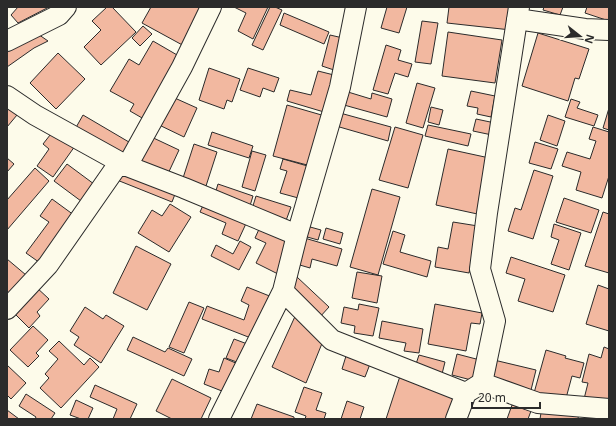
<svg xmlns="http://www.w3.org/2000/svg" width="616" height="426" viewBox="0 0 616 426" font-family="'Noto Sans',sans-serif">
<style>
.building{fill:#f2b8a0;stroke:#2b2b2b}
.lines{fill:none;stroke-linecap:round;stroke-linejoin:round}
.street-casing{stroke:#2b2b2b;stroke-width:22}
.street{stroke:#fdfbea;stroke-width:20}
</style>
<rect width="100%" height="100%" fill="#fdfbea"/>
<path class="building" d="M18 7H49L18 23 11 15Z
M107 7H112L136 32 101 65 84 47 101 30 92 21Z
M151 7H208L186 47 142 23Z
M234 7H268L253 39 238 31 246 13Z
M270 7H275L282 10 263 50 252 45Z
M387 7H407L399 33 381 28Z
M449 7H514L511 30 447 23Z
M544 7H563L560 15 543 10Z
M587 7H609V21L585 13Z
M284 13 329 32 324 44 280 25Z
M422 21 438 23 431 64 415 62Z
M143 26 152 34 140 46 132 38Z
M35 32 48 41 34 48 7 67V47Z
M448 32 502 40 495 83 442 76Z
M538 33 589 49 579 79 575 78 568 101 522 86Z
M330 35 343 38 334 70 322 66Z
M153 41 184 59 149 122 130 111 134 104 110 91 129 59 139 65Z
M386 45 401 50 398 60 412 64 408 77 395 73 388 94 373 90Z
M58 53 85 79 56 109 30 83Z
M209 68 240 79 232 102 227 100 224 109 199 100Z
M248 68 279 78 274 92 263 88 260 97 240 90Z
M318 71 334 75 324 112 287 101 290 90 311 95Z
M417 83 435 88 423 128 406 123Z
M471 91 495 96 491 117 477 114 478 108 467 106Z
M348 92 371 99 372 93 392 99 387 117 344 105Z
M168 95 197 108 184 137 155 123Z
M571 99 580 102 577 108 598 115 594 126 565 117Z
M287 105 325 116 311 166 273 156Z
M7 106 17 115 7 127Z
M431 107 443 110 439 125 428 122Z
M609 108V130L603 128Z
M340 113 391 127 388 141 336 126Z
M83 115 134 145 125 161 74 131Z
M548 115 565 121 557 146 540 140Z
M476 119 495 123 492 135 473 131Z
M428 125 471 134 468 146 425 136Z
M395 127 423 135 408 188 379 180Z
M593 127 609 132V176L602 198 576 190 581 172 562 166 567 152 590 159 596 141 589 139Z
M54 130 75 146 53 177 37 166 49 149 43 144Z
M212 132 253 146 249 158 208 145Z
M145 134 179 150 166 178 132 162Z
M535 142 558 149 551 169 529 163Z
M194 144 217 152 206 186 183 178Z
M448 149 494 159 482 215 436 205Z
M252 151 266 155 255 191 242 187Z
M7 158 14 164 7 172Z
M283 159 311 167 302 199 280 193 287 171 280 169Z
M67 164 98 187 85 204 54 181Z
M122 167 177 189 172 202 117 180Z
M35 168 49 181 7 230V200Z
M534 170 553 176 533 239 508 231 515 208 521 210Z
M218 184 253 196 249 209 214 197Z
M372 189 400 197 378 275 350 267Z
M256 196 291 207 284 226 252 209Z
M564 198 599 210 591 233 556 222Z
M52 199 78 218 43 265 26 253 49 222 40 216Z
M206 199 249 217 238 241 222 234 226 223 200 212Z
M170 204 191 217 169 252 138 233 152 210 162 216Z
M603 212 609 214V273L585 266Z
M453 222 478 226 469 273 435 267 438 247 448 249Z
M554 224 581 233 569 270 551 264 559 240 551 237Z
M303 225 321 230 318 240 300 235Z
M260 227 294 244 278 274 256 263 266 243 255 238Z
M326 228 343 233 340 244 323 239Z
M393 231 405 235 400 252 431 261 427 277 383 264Z
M301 237 342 249 337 266 312 259 310 268 293 263Z
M240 241 251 247 239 270 211 256 216 245 233 254Z
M136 246 171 264 147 310 113 293Z
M511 257 565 275 553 312 518 301 525 279 506 273Z
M7 259 26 275 7 297Z
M357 272 382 276 377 303 352 298Z
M297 277 329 307 319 318 288 287Z
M598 285 609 289V331L586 324Z
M35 286 49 299 37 312 40 316 29 328 12 311Z
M247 287 272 297 256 340 202 319 207 306 244 320 249 305 241 301Z
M189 302 204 308 184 353 169 347Z
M359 304 379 308 373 336 354 333 355 326 341 323 344 307 358 310Z
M435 304 482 313 480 324 471 323 466 351 428 344Z
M85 307 103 319 106 315 124 326 101 363 74 345 79 337 70 331Z
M297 312 325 336 306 383 272 367Z
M382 321 423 329 419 353 404 351 406 343 379 338Z
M33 326 48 340 36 353 39 356 28 367 10 350Z
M133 337 165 352 168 348 192 359 184 376 127 350Z
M234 339 250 345 242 364 226 358Z
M59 341 84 365 90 358 99 367 61 408 40 388 49 378 45 374 58 359 49 351Z
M604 347 609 349V406L584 399 588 383 582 382 589 354 601 358Z
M546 350 566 356 565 358 584 363 580 378 572 376 565 402 534 393Z
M457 354 480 360 475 381 452 375Z
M419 355 445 362 442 374 415 367Z
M346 356 370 364 365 377 342 369Z
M224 358 238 364 227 393 204 384 209 369 219 372Z
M494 360 536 370 531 390 489 379Z
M7 365 26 383 11 399 7 395Z
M401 373 458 393 449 419H386Z
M172 379 211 398 201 419H172L156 411Z
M95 385 137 404 130 419H113L117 409 90 397Z
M304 387 322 393 316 410 326 413 324 419H305L306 416 295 412Z
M26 394 55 413 51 419H35L36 417 19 406Z
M76 400 93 408 88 419H81L70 415Z
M347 401 364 407 360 419H341Z
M257 404 294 417V419H251Z
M512 405 531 411 528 419H507Z
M542 407 579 411 578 419H540Z
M7 410 19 419H7Z
M588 413 608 419H586Z"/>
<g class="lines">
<g class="street-casing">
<path id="street" d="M517 19 585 29 609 30
M7 41 59 15 66 7
M7 96 35 115 127 166 184 188 297 235
M283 291 332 340 466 393 482 383 495 321 480 269 487 213 519 7
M7 309 48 265 117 166H127L182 67 211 7
M482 383 538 403 609 409
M219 419 283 291 297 235 340 87 356 7
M456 419 466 393"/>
</g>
<use href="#street" class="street"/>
</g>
<rect width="616" height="426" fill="none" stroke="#2b2b2b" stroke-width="16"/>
<g transform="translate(580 36) rotate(107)" stroke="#fdfbea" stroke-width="3" paint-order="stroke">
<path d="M0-3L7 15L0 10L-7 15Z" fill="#2b2b2b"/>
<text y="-6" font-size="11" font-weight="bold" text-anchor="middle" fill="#2b2b2b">N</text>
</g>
<path d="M472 402v6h68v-6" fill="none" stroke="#2b2b2b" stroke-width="2"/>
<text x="478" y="402" font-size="12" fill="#2b2b2b" stroke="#fdfbea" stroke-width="3" paint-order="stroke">20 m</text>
</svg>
